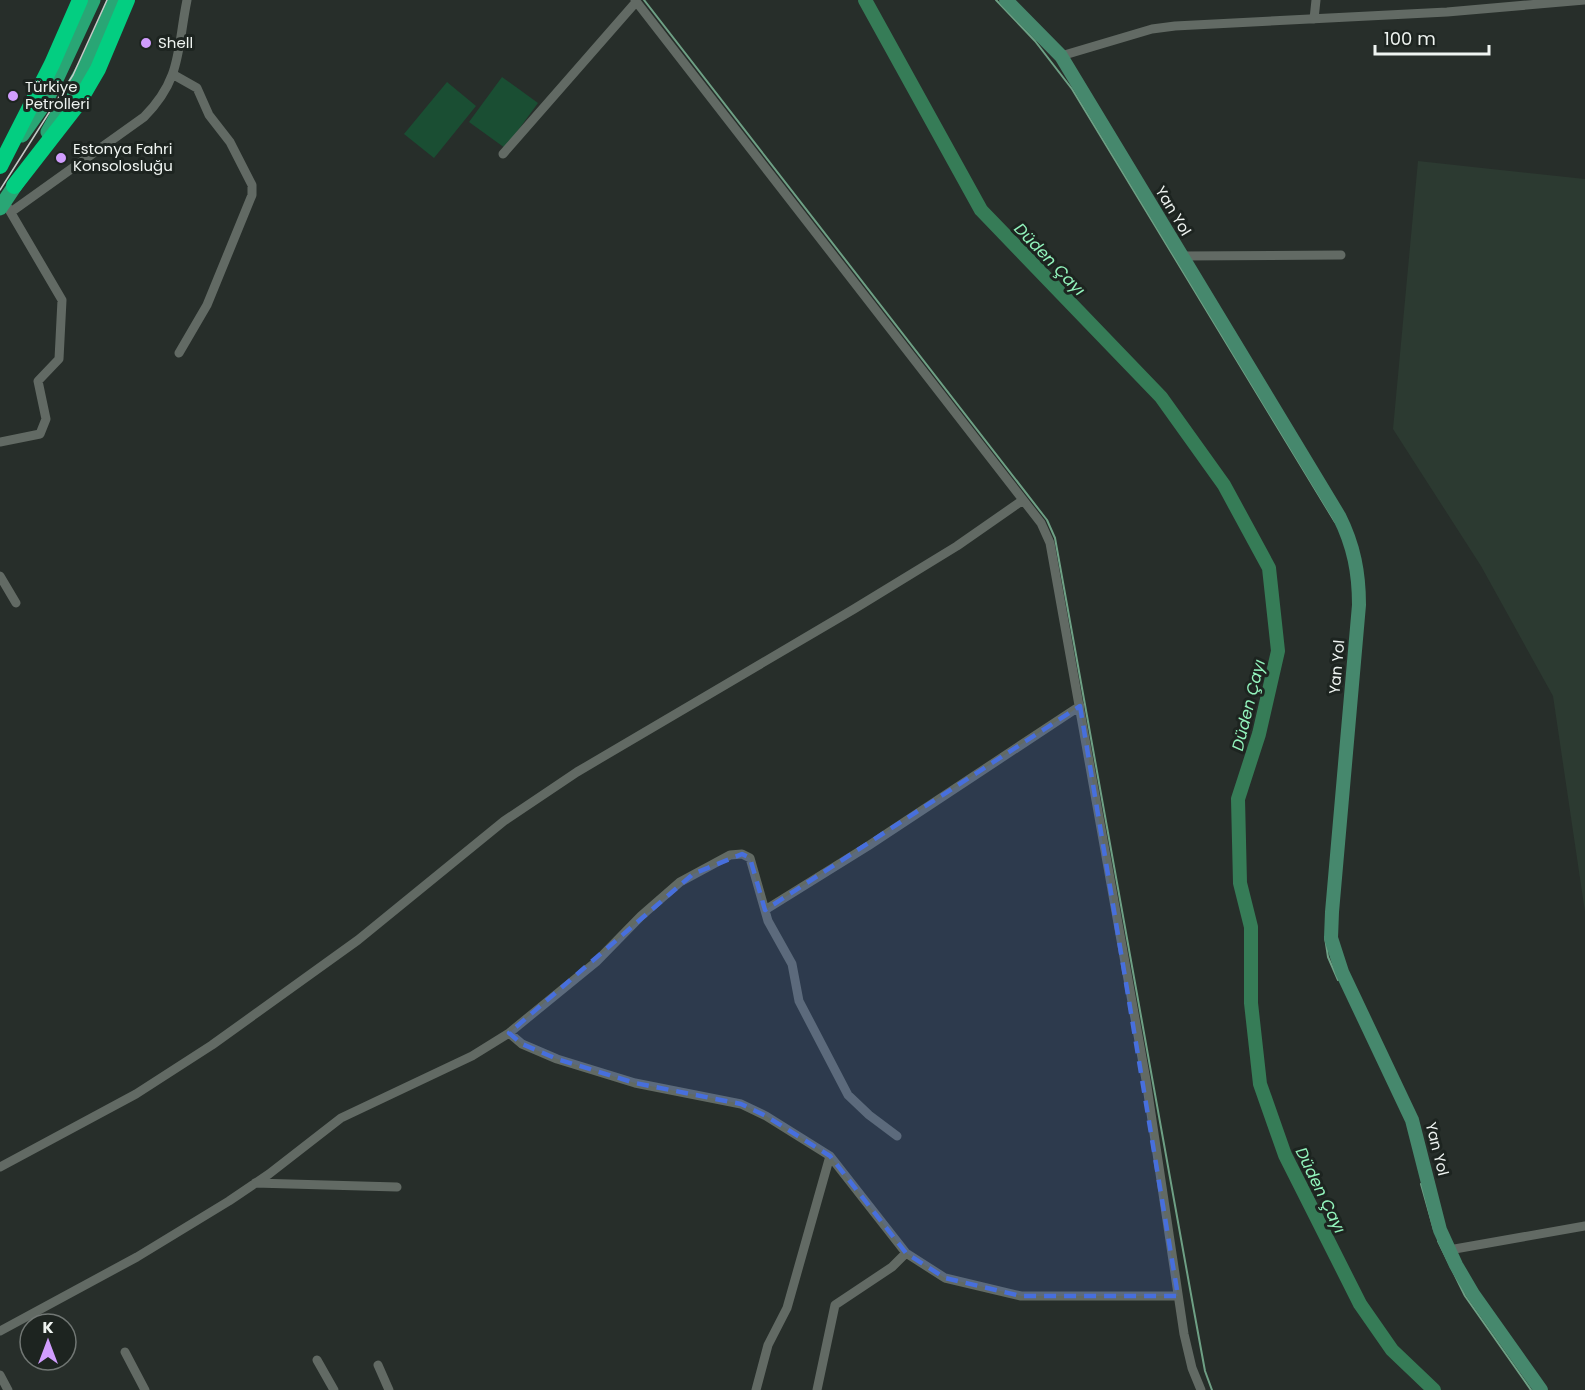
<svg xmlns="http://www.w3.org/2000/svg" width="1585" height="1390" viewBox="0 0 1585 1390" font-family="Poppins,sans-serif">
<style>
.built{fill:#2c3a31}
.green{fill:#1a4e33}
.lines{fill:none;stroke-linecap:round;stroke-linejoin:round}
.stream{stroke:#6ea085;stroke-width:2}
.river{stroke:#367c57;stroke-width:14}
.street{stroke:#626a64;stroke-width:9}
.secondary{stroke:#46886d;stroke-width:14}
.primary{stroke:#29a675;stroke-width:15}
.highway{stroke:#03ce81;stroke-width:16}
.tram{stroke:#c4c9c6;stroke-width:1.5}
.marked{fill:#476fdd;fill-opacity:0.2;stroke:#476fdd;stroke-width:4.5;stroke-dasharray:12 8;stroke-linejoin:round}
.poi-dot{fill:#d19dfe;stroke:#1d2420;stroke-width:2}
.labels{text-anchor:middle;stroke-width:6;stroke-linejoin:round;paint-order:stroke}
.poi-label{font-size:15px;fill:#eff4f1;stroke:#1d2420;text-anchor:start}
.street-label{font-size:15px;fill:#eff4f1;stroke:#1d2420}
.water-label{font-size:16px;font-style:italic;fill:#93f5bd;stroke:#1d2420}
</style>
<rect width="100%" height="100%" fill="#272e2a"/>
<path class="built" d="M1418 161 1585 179V912L1553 696 1481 566 1393 429Z"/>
<path class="green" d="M502 77 538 103 505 148 469 122Z
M447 82 476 106 434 158 404 134Z"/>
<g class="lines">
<path class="stream" d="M644 0 1047 520 1055 538 1194 1311 1205 1371 1212 1390
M996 0 1035 41 1072 89 1335 522
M1325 937 1328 957 1338 980
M1421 1184 1434 1230
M1438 1241 1465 1296 1531 1390"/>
<path class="river" d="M865 0 981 210 1161 397 1224 485 1269 568 1278 651 1259 734 1238 799 1240 883 1251 927V1003L1260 1084 1285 1155 1360 1304 1392 1350 1434 1390"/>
<path class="street" d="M635 0 1041 523 1050 543 1146 1080 1184 1334 1192 1368 1201 1390
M1314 19 1316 0
M1061 56 1152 29 1175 26 1447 12 1585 0
M174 75 197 88 209 115 230 142 252 185V195L207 305 179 353
M503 154 636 2
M11 212 144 117C182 79 177 49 187 0
M1181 256 1341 255
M0 442 40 434 46 419 38 381 59 359 62 300 4 201
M0 576 16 603
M765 910 868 846 1080 706
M509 1033 522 1044 557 1059 635 1083 741 1104 766 1116 830 1156 906 1253 945 1278 1021 1296H1178
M0 1167 136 1094 212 1045 358 940 504 821 577 772 854 609 957 546 1023 500
M255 1183 397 1187
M1449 1250 1585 1226
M0 1331 137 1257 229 1201 269 1174 341 1118 472 1056 509 1033 596 962 641 916 680 882 730 855 742 854 750 858 768 921 792 964 799 1001 848 1095 869 1115 897 1136
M125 1352 145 1390
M317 1360 334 1390
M378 1365 389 1390
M0 1375 8 1390
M756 1390 768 1345 787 1308 830 1156
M817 1390 835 1305 892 1267 906 1253"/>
<path class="secondary" d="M1006 0 1061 56 1339 516C1354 546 1359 573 1359 605L1332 912 1331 938 1342 972 1412 1120 1440 1230 1456 1265 1473 1294 1541 1390"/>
<path class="primary" d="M48 132 88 61 115 0
M22 135 46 101 93 0
M0 208 20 178"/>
<path class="highway" d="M0 166 52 64 80 0
M14 186 77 105 98 69 127 0"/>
<path class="tram" d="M0 190 73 75 107 0"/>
</g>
<path class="marked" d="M1080 706 1178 1296H1021L945 1278 906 1253 830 1156 766 1116 741 1104 635 1083 557 1059 522 1044 509 1033 693 874 742 854 750 858 765 910Z"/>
<g class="poi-dot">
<circle cx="146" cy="43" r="6"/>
<circle cx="13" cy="96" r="6"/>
<circle cx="61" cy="158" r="6"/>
</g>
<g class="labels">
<g class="poi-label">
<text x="158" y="48">Shell</text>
<text x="25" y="92">Türkiye<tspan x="25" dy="17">Petrolleri</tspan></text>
<text x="73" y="154">Estonya Fahri<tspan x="73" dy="17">Konsolosluğu</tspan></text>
</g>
<g class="street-label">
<text transform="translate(1173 211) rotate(59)" y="5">Yan Yol</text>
<text transform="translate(1337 667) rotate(-85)" y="5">Yan Yol</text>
<text transform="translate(1437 1149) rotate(76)" y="5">Yan Yol</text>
</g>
<g class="water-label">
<text transform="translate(1050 259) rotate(46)" y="6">Düden Çayı</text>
<text transform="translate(1248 705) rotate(-76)" y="6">Düden Çayı</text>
<text transform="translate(1321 1190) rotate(64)" y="6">Düden Çayı</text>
</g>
</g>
<g transform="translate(48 1342)"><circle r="28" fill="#1d2420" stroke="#717774" stroke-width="1.5"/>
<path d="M0-4.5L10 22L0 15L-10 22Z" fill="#d19dfe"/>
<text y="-9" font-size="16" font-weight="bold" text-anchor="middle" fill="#eff4f1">K</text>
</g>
<path d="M1375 45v9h114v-9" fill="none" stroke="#eff4f1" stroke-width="3"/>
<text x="1384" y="45" font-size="18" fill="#eff4f1" stroke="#1d2420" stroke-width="4.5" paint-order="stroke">100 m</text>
</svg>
